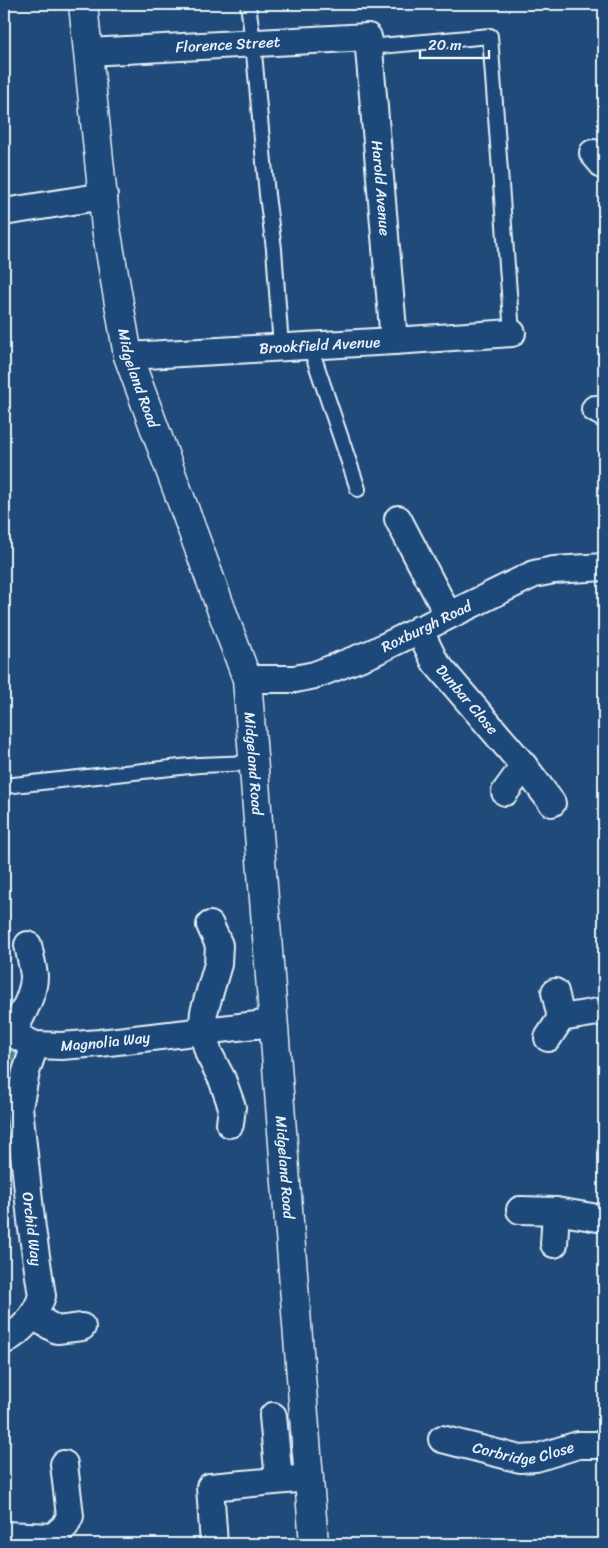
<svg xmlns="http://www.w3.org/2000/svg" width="608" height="1548" viewBox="0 0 608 1548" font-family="Sriracha,sans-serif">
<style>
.green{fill:#52828d;stroke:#9dbac2}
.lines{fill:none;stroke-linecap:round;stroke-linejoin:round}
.service-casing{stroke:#e8f1f8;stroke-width:18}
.minor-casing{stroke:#e8f1f8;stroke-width:30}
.tertiary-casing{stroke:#e8f1f8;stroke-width:31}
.service{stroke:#1f4a7a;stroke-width:14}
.minor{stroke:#1f4a7a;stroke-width:26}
.tertiary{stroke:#1f4a7a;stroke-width:28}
.labels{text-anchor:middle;stroke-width:5;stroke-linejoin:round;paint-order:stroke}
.street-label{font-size:15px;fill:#e8f1f8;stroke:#1f4a7a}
</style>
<rect width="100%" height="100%" fill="#1f4a7a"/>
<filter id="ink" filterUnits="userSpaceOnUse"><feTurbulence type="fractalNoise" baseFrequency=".02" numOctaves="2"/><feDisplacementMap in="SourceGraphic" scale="10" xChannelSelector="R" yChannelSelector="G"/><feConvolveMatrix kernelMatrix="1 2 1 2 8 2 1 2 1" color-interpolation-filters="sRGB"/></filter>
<g filter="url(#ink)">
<path class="green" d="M4 1037 22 1046 14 1116 4 1126Z"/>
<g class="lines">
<g class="service-casing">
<path id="service" d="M248 4 253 42 267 195 274 249 281 347
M369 47 490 36 512 333
M310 346 358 489
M4 786 199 765 254 763"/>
</g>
<g class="minor-casing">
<g id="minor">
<path id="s1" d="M88 52 368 37 394 341"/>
<path d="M593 153 604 166"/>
<path d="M4 212 104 196"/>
<path id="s2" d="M128 356 394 341 512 333"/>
<path d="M595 409 604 414"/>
<path d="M398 519 448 615"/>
<path id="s3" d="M419 629 435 662 524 766 505 792"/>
<path id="s4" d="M247 679H295L315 675 372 653 534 574 554 570 604 567"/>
<path d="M524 766 552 803"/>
<path d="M210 925 219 945 218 964 204 1012 202 1031 209 1054 222 1079 232 1107 230 1124"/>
<path d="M555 992 561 1018"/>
<path id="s5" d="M4 1030 35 1045 61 1046 100 1043 273 1023"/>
<path d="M12 1034C20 1017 34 996 34 976 33 966 30 955 28 945"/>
<path d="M548 1038 561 1018 604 1011"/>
<path d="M520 1210 556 1211 604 1219"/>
<path d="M554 1244 556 1211"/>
<path d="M33 1316 57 1330 82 1327"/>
<path d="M4 1341C22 1331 36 1315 42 1296L32 1229 19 1107 26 1072 35 1045"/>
<path d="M273 1416 279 1480"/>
<path id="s6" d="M442 1439 520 1459 536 1458 578 1445H604"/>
<path d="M4 1535 53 1537 65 1526 70 1516 64 1464"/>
<path d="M214 1544 210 1487 308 1478"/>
</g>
</g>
<g class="tertiary-casing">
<g id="tertiary">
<path id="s7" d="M83 4 106 228 128 356 247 679 314 1544"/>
</g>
</g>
<use href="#service" class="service"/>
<use href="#minor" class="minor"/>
<use href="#tertiary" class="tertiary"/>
</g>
</g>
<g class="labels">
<g class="street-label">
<text dy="5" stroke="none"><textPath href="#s1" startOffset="140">Florence Street</textPath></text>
<text dy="5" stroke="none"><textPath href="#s1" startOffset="432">Harold Avenue</textPath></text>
<text dy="5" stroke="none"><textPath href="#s2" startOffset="192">Brookfield Avenue</textPath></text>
<text dy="5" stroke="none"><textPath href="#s7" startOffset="379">Midgeland Road</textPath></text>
<text dy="5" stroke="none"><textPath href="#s4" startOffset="190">Roxburgh Road</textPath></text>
<text dy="5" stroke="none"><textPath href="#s3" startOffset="86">Dunbar Close</textPath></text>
<text dy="5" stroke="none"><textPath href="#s7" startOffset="784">Midgeland Road</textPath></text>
<text dy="5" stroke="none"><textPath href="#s5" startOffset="105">Magnolia Way</textPath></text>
<text dy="5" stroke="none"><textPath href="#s7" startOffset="1189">Midgeland Road</textPath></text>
<text transform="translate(32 1229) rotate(83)" y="5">Orchid Way</text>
<text dy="5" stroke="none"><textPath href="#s6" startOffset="84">Corbridge Close</textPath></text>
</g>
</g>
<rect width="608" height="1548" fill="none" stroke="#1f4a7a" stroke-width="20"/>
<rect x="10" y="10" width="588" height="1528" fill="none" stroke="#e8f1f8" stroke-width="2" filter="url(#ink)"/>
<path d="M420 50v8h69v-8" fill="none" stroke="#e8f1f8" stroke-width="2.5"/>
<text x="428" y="50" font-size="15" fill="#e8f1f8" stroke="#1f4a7a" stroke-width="4" paint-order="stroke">20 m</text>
</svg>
